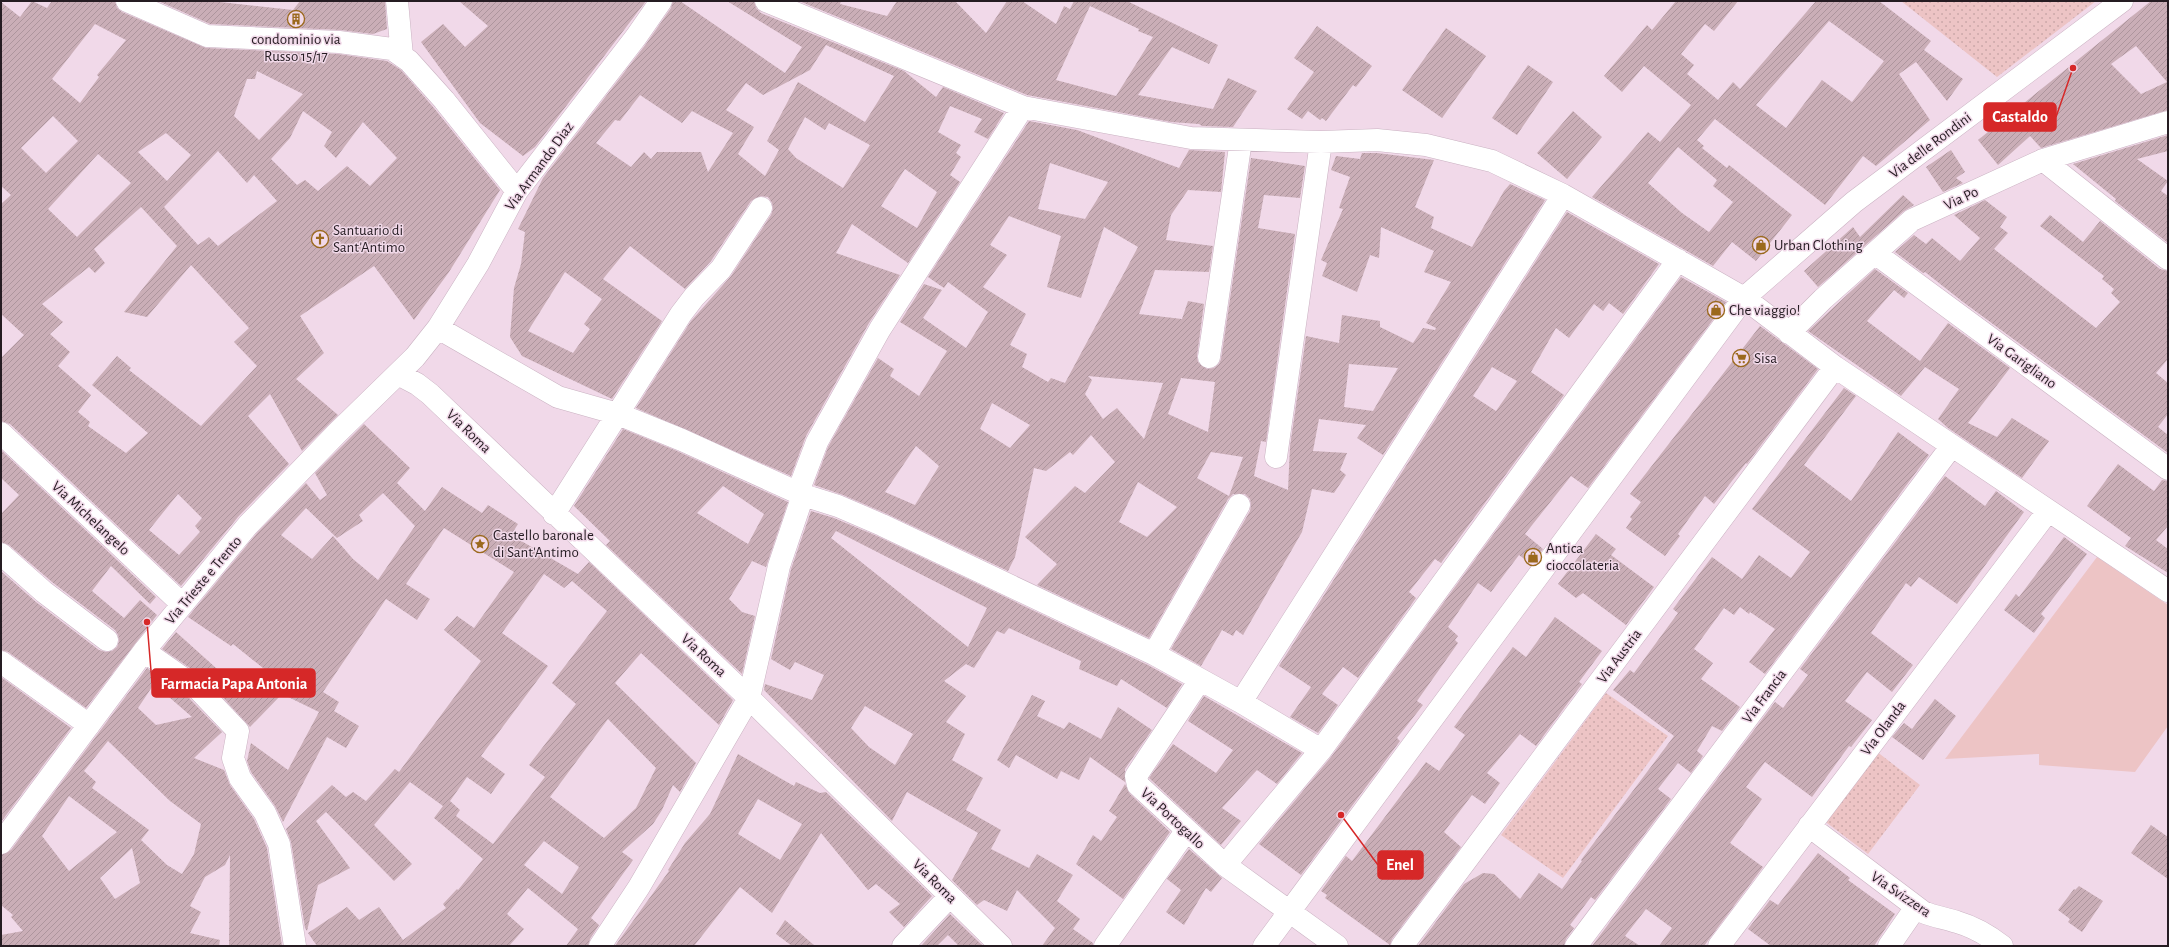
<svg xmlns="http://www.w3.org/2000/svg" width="2169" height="947" viewBox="0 0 2169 947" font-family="'Alegreya Sans',sans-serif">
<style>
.grass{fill:url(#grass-dots)}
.green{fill:#edc4c5}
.building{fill:url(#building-hatch);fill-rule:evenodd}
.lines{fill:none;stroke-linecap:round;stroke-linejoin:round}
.minor-casing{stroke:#cab2c2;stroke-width:23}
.minor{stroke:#fff;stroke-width:22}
.labels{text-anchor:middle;stroke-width:3;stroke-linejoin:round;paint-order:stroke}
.poi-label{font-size:15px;fill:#251c22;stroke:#f1d9e9;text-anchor:start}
.street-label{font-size:15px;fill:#251c22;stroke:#f1d9e9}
.leader{fill:none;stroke:#d62828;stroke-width:1.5}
.callout-dot{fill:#d62828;stroke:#f1d9e9;stroke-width:1.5}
.callout{fill:#d62828;stroke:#d62828;stroke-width:1.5}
.callout-label{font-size:16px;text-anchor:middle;font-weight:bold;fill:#fff}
</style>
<defs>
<pattern id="grass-dots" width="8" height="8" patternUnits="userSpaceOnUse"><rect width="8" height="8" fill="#edc4c5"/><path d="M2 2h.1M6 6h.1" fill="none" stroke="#cba8a9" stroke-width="1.8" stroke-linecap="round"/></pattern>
<pattern id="building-hatch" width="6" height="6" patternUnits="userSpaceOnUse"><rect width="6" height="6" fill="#caaeb7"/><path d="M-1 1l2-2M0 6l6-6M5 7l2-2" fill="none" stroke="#ad959d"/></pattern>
</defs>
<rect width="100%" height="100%" fill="#f1d9e9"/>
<path class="grass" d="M1901 1H2096L1997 77Z
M1606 693 1668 736 1563 878 1501 835Z
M1876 751 1920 785 1868 854 1823 820Z"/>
<path class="green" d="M2097 557 2168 605V726L2135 772 2039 765V754L1945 759Z"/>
<path class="building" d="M32 1 47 8 52 1H115L117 8 122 12 206 48 338 54 387 61 401 70 434 108 500 190 449 272 414 320 374 266 300 316 324 353 296 379 338 415 302 451 270 394 248 416 289 464 238 517 181 586 10 424 1 421V358L24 335 1 314V204L11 195 1 186V2L20 17ZM95 24 126 40 97 75 99 77 80 103 52 79ZM257 71 303 94 259 140 234 116 247 79H255ZM303 111 332 132 324 146 336 158 363 122 397 158 370 186 347 166 318 191 305 180 297 185 271 159 290 138ZM53 116 78 141 46 173 21 148ZM166 133 191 155 167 181 138 152ZM218 151 247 183 254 175 277 201 218 246 209 237 198 245 164 207ZM98 154 131 183 77 237 48 209ZM141 207 177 246 124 312 147 317 191 265 249 328 234 342 257 366 201 426 129 370 131 368 117 356 92 385 148 433 126 453 88 426 90 422 78 412 91 395 58 366 70 352 50 334 63 322 42 304 89 267 95 273 105 263 94 249ZM178 494 202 518 195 526 200 532 179 555 149 530Z
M158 1H211L293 10 300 1H385L387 29 373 34 340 30 210 24Z
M459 1H646L535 147 523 156 480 123 421 42 443 24 465 47 488 26Z
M673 1H680L785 73 802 47 727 1H754L756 8 761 13 904 71 936 97 943 87 1004 113 988 139 974 132 982 119 950 106 938 132 961 145 956 153 961 157 950 175 960 182 908 263 852 224 836 253 900 275 869 323 806 436 791 476 636 408 691 321 731 276 771 215 773 209 772 203 768 197 761 196 751 201 711 261 685 289 630 246 603 279 662 321 612 399 522 356 510 337 514 288 521 264 525 232 518 229 543 178 646 44 671 8ZM826 45 894 76 865 122 798 82 767 141 779 150 765 176 738 154 754 127 726 110 746 83 763 95 810 70ZM640 95 682 123 692 111 733 133 708 172 701 152H657L651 159 644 152 631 167 596 143 615 120 620 121ZM805 117 825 130 829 123 870 145 843 188 796 158 788 149ZM905 169 937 192 917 228 881 206ZM565 272 602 299 584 324 590 329 573 353 528 331Z
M799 1H841L840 4 887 16 897 1H955L986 33 1007 1H1022L1056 24 1064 6 1070 9 1074 1H1127L1218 45 1209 64 1172 47 1138 95 1213 109 1228 78 1257 91 1233 127 1202 126 1199 124 1171 122 1027 95ZM1090 6 1139 29 1138 31 1153 37 1116 96 1056 80Z
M1676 1H1738L1714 31 1705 24 1681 54 1694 65 1687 74 1718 100 1733 82 1740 89 1816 1H1879L1931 41 1924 50 1963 79 1947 101 1916 62 1899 74 1930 120 1876 166 1863 156 1825 205 1715 119 1697 140 1704 146 1702 148 1727 168 1729 165 1792 215 1756 261 1732 242 1713 266 1592 197 1648 132 1660 142 1691 105 1644 66 1622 92 1604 76 1647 25 1652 30ZM1829 21 1884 61 1852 102 1822 80 1786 128 1756 105ZM1678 147 1717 180 1713 186 1733 202 1709 232 1682 213 1648 183Z
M2151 1H2168V110L2041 148 2030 136 1998 165 1978 140ZM2136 46 2167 82 2141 94 2111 64Z
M1317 26 1372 66 1356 87 1353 85 1326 121 1322 118 1320 120 1308 111 1302 119 1287 109 1314 72 1294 58Z
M1446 28 1486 56 1442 118 1402 90Z
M1528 65 1553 82 1517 135 1492 118Z
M1573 111 1602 137 1567 179 1537 153Z
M1029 121 1077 130 1179 168 1189 150 1225 152 1221 192 1188 190 1171 215 1166 240 1213 246 1209 272 1155 270 1139 314 1182 319 1188 301 1204 304 1197 356 1198 362 1207 369 1214 368 1219 364 1221 359 1251 158 1305 166 1300 198 1264 195 1258 228 1295 234 1266 442 1261 441 1254 476 1288 490 1290 446 1306 336 1339 343 1342 315 1380 321V327L1413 343 1423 328 1435 330 1436 328 1426 323 1451 282 1424 272 1434 251 1381 227 1379 258 1370 255 1357 292 1322 276 1327 263 1321 260 1343 209 1339 208 1350 177 1331 170 1336 156 1360 159 1362 153H1377L1434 160 1415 207 1434 217 1431 228 1472 247 1504 191 1510 184 1545 200 1383 455 1357 438 1366 425 1319 419 1313 451 1347 453 1340 470 1346 475 1334 493 1312 489 1302 532 1243 635 1236 630 1233 636 1222 630 1201 666 1171 649 1250 511 1251 505 1250 499 1245 494H1233L1228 499 1149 638 1037 585 1057 564 1025 537 1075 486 1085 493 1115 462 1091 435 1073 455 1070 452 1046 471 1034 468 1015 557 1008 571 887 514 843 495 814 485 828 447 878 358 894 369 890 376 919 396 947 351 900 322 924 284 942 290 923 318 966 348 988 312 948 282 944 288 928 277ZM1050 163 1108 182 1085 219 1038 209ZM1009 216 1061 236 1047 287 1081 298 1104 227 1138 247 1065 383 1051 378 1048 382 1022 367 1027 354 1010 345 1026 314 983 287 1007 255 990 245ZM1349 364 1398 368 1373 411 1344 407ZM1088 376 1163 383 1144 439 1117 408 1103 419 1085 394 1092 380ZM1181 378 1215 382 1208 432 1168 414ZM992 403 1030 425 1010 448 980 429ZM916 446 939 466 915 505 885 492ZM1211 452 1243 457 1229 496 1197 478ZM1138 482 1177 507 1147 537 1119 522Z
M2168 135V151L2137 159 2168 181 2161 191 2168 196V243L2115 201 2116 199 2073 164Z
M1951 150 1965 172 1956 178 1963 183 1943 192 1926 167Z
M1903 195 1914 205 1904 211 1818 287 1804 271 1853 227 1860 237Z
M1985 200 2007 217 2000 227 2008 233 1994 249 2096 328 2120 302 2111 293 2114 289 2102 279 2104 276 2040 226 2050 215 2083 242 2100 221 2160 269 2168 271V359L2156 373 2168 383V414L2158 427 2168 435V453L1963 302 1925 272 1923 273 1895 252 1914 235 1926 244 1932 238 1960 261 1980 238 1954 215Z
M1567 212 1659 264 1623 314 1609 303 1603 311 1594 304 1569 338 1556 328 1531 372 1564 395 1441 563 1435 559 1409 592 1416 598 1358 678 1343 667 1322 694 1338 705 1318 733 1290 717 1311 687 1279 666ZM1492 367 1517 381 1496 411 1473 396Z
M1875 269 1908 293 1904 298 1894 290 1867 321 1920 361 1948 323 2010 368 1968 423 1997 437 2012 418 2049 441 2022 478 1948 428 1938 419 1959 389 1925 367 1901 396 1808 331Z
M1681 277 1726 302 1588 488 1571 476 1525 534 1543 549 1531 564 1519 555 1491 592 1478 583 1448 627 1458 636 1455 640 1458 643 1417 701 1423 705 1397 738 1400 741 1301 875 1259 844 1331 757Z
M1760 326 1818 369 1747 464 1746 463 1714 504 1705 496 1678 534 1680 536 1665 556 1626 528 1632 519 1630 517 1641 502 1630 494Z
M1844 388 1856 396 1804 465 1851 501 1898 432 1929 455 1765 674 1749 662 1775 629 1750 612 1749 614 1740 607 1734 615 1724 608 1694 649 1713 663 1701 679 1740 707 1722 731 1712 726 1697 751 1703 756 1691 773 1678 763 1658 789 1671 799 1595 900 1591 897 1570 925 1574 928 1566 939 1564 946H1418L1464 884 1483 873 1494 874 1520 899 1539 873 1562 889 1582 861 1581 860 1674 736 1613 690 1630 670 1634 673 1678 613 1673 609 1712 557 1742 579 1759 555 1791 578 1810 552 1752 509Z
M364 424 410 468 397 483 425 511 442 487 482 513 488 505 518 524 511 535 578 574 589 562 733 700 719 725 641 653 615 683 696 763 680 792 673 785 662 810 653 824 622 852 633 860 591 918 599 925 590 939 588 946H566L578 929 528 888 507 914 524 929 509 946H317L308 933 347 907 359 920 379 907 403 940 446 908 443 904 457 889 458 890 483 859 434 818 443 806 410 782 374 825 412 864 394 881 326 812 316 821 350 868 318 885 307 931 305 928 291 842 286 829 332 785 346 797 353 792 366 801 395 769 399 772 481 661 444 630 457 616 474 628 514 572 444 528 406 584 430 599 417 620 386 599 323 692 339 702 334 711 359 726 346 748 327 737 283 822 275 806 251 772 247 761 251 743 288 770 319 712 282 694 250 727 206 679 162 649 176 632 246 695 268 672 233 644 231 646 188 617 257 533 306 483 320 500 327 495 315 473ZM383 493 415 526 378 580 353 559 333 536 312 559 281 535 306 508 337 538 363 521 359 515ZM544 574 564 588 572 581 607 611 552 683 576 704 529 765 545 777 493 844 456 816 460 810 450 801 467 777 491 794 505 774 481 756 548 666 502 633ZM608 719 656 768 636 808 604 838 550 797ZM544 841 579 867 562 894 524 865Z
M623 429 677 451 788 502 766 567 752 561 729 599 742 612 755 616 742 674 606 545 610 541 574 506ZM723 486 764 514 748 544 697 513Z
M1 450 156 597 150 604 111 566 92 591 124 618 140 600 157 615 86 708 8 652 1 650V571L36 602 99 650 106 652 112 651 117 647 119 641 118 635 115 630 52 582 9 545 1 542V514L19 495 1 478Z
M2118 464 2154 491 2162 480 2168 481V526L2156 540 2168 549V573L2125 546 2131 538 2087 506Z
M1945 476 1985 506 1996 491 2024 512 1957 604 1919 577 1911 587 1906 583 1871 633 1913 665 1892 692 1867 672 1845 701 1872 720 1851 747 1849 746 1812 797 1765 762 1746 787 1762 799 1730 843 1763 867 1704 946H1659L1672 928 1646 909 1625 936 1640 946H1592L1775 702 1783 708 1808 675 1800 669Z
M811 511 834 518 877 536 1148 665 1182 684 1167 708 1121 679 1117 686 1079 669 1081 661 1009 628 1004 634 997 631 974 668 966 664 944 681 966 696 946 722 965 734 952 760 983 778 966 810 1001 830 991 849 1029 868 1037 854 1073 875 1057 901 1080 919 1073 929 1093 943V946H1042L1055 928 1017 890 1007 911 984 900 977 905 952 880 978 833 907 792 892 821 764 690 765 684 812 700 824 675 795 662 790 670 771 659 791 569ZM836 531 987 608 968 647 831 538ZM865 706 913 734 895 765 869 747 851 728Z
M1596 534 1616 549 1611 555 1654 587 1626 625 1583 593 1576 598 1558 584Z
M2064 537 2087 554 2041 614 2045 618 2034 633 2004 610 2016 594 2019 597Z
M1555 617 1602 651 1579 682 1582 684 1536 746 1520 734 1487 773 1500 783 1485 804 1472 795 1444 832 1461 847 1392 939 1390 945 1325 898 1327 895 1321 891 1346 856 1352 861 1426 762 1439 771 1465 735 1454 727 1513 647 1526 657Z
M147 668 189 698 222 732 194 758 224 770 230 785 254 819 267 848 282 946H229L230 855 225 865 205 877 190 906 201 912 190 933 220 940 219 946H1V935L23 931 11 917 13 915 1 905V855L11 850ZM154 684 192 717 156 725 138 708ZM108 741 170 801 201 824 194 854 182 874 167 865 141 840 149 830 92 788 96 782 84 771ZM69 796 117 832 69 871 42 836ZM132 848 140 883 115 899 100 878Z
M1 677 71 728 1 822Z
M1032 695 1045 701 1037 716 1064 729 1069 722 1101 739 1118 707 1152 730 1125 769V782L1090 757 1079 780 1061 771 1057 779 1016 755 1009 768 997 760Z
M1204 696 1302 753 1277 784 1257 770 1222 808 1241 821 1221 845 1149 778 1173 744 1216 773 1233 750 1188 721Z
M1935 699 1956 716 1923 760 1892 737 1904 723 1912 729Z
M738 754 794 786 796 782 820 793 826 792 932 896 904 927 889 912 900 904 876 884 868 890 821 833 772 913 740 887 694 946H615L669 871 668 870 685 843 710 814ZM758 799 802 824 780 860 738 834Z
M1125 784 1130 794 1170 832 1123 899 1076 864 1093 835 1101 841 1117 817 1109 811Z
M2151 825 2168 837V879L2131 853Z
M1189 849 1222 878 1211 892 1206 888 1184 925 1166 912 1181 890 1167 879Z
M1818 853 1850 878 1848 880 1895 914 1874 946H1771L1748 929 1770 900 1778 905Z
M2079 886 2103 901 2082 932 2068 922 2070 919 2058 910 2074 889 2075 890Z
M950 914 983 946H959L948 935 937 946H921Z
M785 920 815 946H792L776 934Z"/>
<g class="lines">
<g class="minor-casing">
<path id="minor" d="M127 1 207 36 339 42 392 49 409 61 444 100 517 191
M397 1 402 56
M766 1 1023 107 1191 138 1321 142 1377 140 1426 145 1492 161 1563 195 1744 298 1835 367 2168 591
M2043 160 2168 259
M1876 254 2168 469
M438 328 558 397 618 414 682 440 803 495 838 506 882 525 1154 654 1241 702 1321 750
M1789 333 1823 299 1912 220 2043 160 2168 122
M1209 357 1241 140
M398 374 417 384 430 394 749 698 1001 946
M1 433 182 604
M1276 457 1321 142
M554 514 681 314 694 297 721 269 761 208
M1 554 44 592 107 640
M144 651 197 688 238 731 233 758 240 778 265 813 279 844 295 946
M1154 654 1239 505
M1 662 89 725
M1200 680 1136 776 1138 785 1225 865 1337 946
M1241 702 1563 195
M1809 826 1923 912C1935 917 1945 918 1957 922 1974 927 1988 935 2002 946
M1 843 144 651 248 525 337 433 415 357 438 328 478 264 517 191 636 37 661 1
M1225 865 1321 750 1678 260
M600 946 639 887 749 698 779 566 803 495 801 484 817 442 880 329 1023 107
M903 946 950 896
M1105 946 1186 831
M1264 946 1744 298 1854 202 2122 1
M1402 946 1835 367
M1576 946 1951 447
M1719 946 2048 511
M1889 946 1916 907"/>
</g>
<use href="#minor" class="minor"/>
</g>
<defs>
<g id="building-ring" transform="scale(0.9)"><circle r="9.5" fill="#f1d9e9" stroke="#9b691d" stroke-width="1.5"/><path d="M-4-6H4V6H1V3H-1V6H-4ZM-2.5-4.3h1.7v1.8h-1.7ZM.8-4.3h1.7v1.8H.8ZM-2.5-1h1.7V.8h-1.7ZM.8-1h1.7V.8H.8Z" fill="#9b691d"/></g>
<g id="church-ring" transform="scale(0.9)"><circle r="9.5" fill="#f1d9e9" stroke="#9b691d" stroke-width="1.5"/><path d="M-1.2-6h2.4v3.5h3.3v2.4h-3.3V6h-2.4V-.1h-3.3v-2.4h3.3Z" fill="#9b691d"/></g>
<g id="shop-ring" transform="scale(0.9)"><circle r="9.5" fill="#f1d9e9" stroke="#9b691d" stroke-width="1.5"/><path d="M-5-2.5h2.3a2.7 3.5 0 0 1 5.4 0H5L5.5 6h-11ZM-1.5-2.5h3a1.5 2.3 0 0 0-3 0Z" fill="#9b691d"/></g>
<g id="supermarket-ring" transform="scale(0.9)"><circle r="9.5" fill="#f1d9e9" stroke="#9b691d" stroke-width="1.5"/><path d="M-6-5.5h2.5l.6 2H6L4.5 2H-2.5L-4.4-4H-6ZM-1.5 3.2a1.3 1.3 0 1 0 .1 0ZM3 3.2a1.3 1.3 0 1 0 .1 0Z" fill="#9b691d"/></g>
<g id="sight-ring" transform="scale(0.9)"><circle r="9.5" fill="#f1d9e9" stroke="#9b691d" stroke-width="1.5"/><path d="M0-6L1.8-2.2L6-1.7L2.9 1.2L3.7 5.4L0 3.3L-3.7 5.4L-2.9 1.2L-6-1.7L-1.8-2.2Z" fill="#9b691d"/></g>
</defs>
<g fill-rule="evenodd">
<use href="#building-ring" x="296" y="19"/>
<use href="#church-ring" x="320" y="239"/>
<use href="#shop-ring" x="1761" y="245"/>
<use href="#shop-ring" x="1716" y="310"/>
<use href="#supermarket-ring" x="1741" y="358"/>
<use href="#sight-ring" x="480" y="544"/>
<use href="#shop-ring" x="1533" y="557"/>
</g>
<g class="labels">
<g class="poi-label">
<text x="296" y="44" text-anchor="middle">condominio via<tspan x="296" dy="17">Russo 15/17</tspan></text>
<text x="333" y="235">Santuario di<tspan x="333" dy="17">Sant'Antimo</tspan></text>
<text x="1774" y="250">Urban Clothing</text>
<text x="1729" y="315">Che viaggio!</text>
<text x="1754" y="363">Sisa</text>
<text x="493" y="540">Castello baronale<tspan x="493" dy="17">di Sant'Antimo</tspan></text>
<text x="1546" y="553">Antica<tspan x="1546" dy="17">cioccolateria</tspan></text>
</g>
<g class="street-label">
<text transform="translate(1930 145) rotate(-37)" y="5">Via delle Rondini</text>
<text transform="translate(539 166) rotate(-54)" y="5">Via Armando Diaz</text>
<text transform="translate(1961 198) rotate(-25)" y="5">Via Po</text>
<text transform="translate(2022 361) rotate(36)" y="5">Via Garigliano</text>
<text transform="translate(469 431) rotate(44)" y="5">Via Roma</text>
<text transform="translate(91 518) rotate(43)" y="5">Via Michelangelo</text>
<text transform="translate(203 580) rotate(-50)" y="5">Via Trieste e Trento</text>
<text transform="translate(704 655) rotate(43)" y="5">Via Roma</text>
<text transform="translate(1619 656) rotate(-53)" y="5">Via Austria</text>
<text transform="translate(1764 696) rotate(-53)" y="5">Via Francia</text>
<text transform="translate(1883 728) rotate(-53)" y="5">Via Olanda</text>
<text transform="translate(1173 818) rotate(43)" y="5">Via Portogallo</text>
<text transform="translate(935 881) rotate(45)" y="5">Via Roma</text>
<text transform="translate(1901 894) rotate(34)" y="5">Via Svizzera</text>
</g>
</g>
<path class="leader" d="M2073 68L2056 117M147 622L152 683M1341 815L1378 865"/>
<g class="callout-dot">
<circle cx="2073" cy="68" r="4"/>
<circle cx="147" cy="622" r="4"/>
<circle cx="1341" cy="815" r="4"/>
</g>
<g class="callout">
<rect x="1984" y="103" width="72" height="28" rx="4"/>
<rect x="152" y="669" width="163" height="28" rx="4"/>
<rect x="1378" y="851" width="45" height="28" rx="4"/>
</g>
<g class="callout-label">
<text x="2020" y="122">Castaldo</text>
<text x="234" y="689">Farmacia Papa Antonia</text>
<text x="1400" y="870">Enel</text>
</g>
<rect width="2169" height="947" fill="none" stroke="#251c22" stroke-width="4"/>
</svg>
